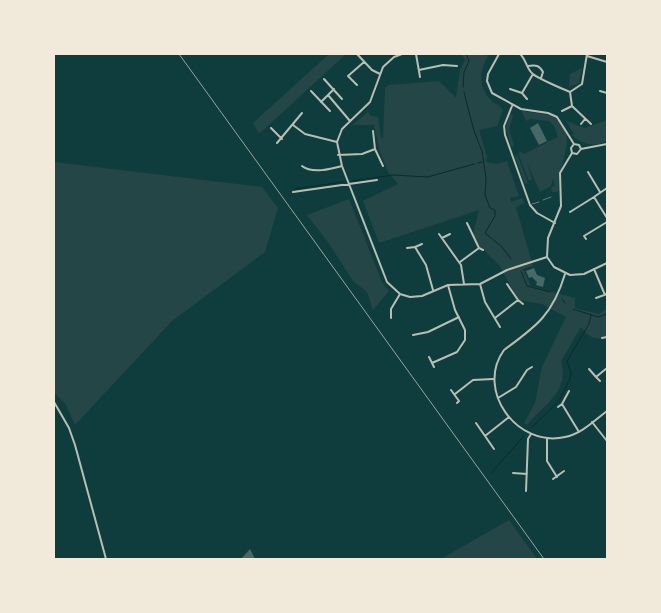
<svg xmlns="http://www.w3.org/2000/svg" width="661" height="613" viewBox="0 0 661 613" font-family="'Titillium Web',sans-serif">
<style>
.green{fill:#244646}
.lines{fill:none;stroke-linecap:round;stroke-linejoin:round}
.stream{stroke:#0a2a2b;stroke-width:1}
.building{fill:#486865}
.service{stroke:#b8beb3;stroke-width:0.5}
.minor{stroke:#b8beb3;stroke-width:2}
.tertiary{stroke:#b8beb3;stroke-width:2}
.rail{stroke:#97a49c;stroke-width:1}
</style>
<rect width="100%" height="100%" fill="#0f3d3e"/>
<path class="green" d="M329 54H346L259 134 253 123Z
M462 54H484L488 56C479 71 478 88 491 100 495 104 501 106 503 110L497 126 479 130 487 157 486 162 497 164 507 161 519 196 510 198 511 202 522 198 525 203 516 207 533 266 523 269 531 286 575 298V308L599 314 607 308V337C593 341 590 337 581 327L561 361C570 392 545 403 527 425L524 423 535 403 542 367 566 317 542 304 518 300 500 266 478 244 473 234 479 210 379 243 363 201 398 184 388 172 380 152 374 125H352L368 112 371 116 378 117 381 138H383L385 88 389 85 439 81 456 98 460 70 465 60Z
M582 68 579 83 569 87 570 74Z
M521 110C531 114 541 112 551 116 584 130 555 166 559 190L557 192H552L551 187 555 186 553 179 551 186 540 192 527 163 532 179 529 181 518 153 521 152 524 154 558 137 554 126 549 121 530 119 526 121Z
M510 114 513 115 509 129 514 146 511 147 506 127Z
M607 120V141C594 147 583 145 572 135L574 134 566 121 585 128Z
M517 154 528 183 525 184 515 157Z
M54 162 262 187 278 208 265 252 172 321 75 425 66 405 54 392Z
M349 199 382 282 389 291 373 310 367 292 353 281 330 245 307 215Z
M509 520 537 559H441Z"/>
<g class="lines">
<path class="stream" d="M463 87 464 72 469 61 466 54
M464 92 474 131 482 151 486 178 485 195 490 208 495 210V216L485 233 502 247 511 259
M478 163 482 162
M352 181 393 175 428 177 474 164
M294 189 343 182
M521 271 527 286 550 292
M562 299 565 303
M573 309 598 317 607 314
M531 428 559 401 570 379 571 372 567 361 589 324 591 315
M491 473 524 436"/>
</g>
<path class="building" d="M538 123 547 141 539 145 530 128Z
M534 268 537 275 545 278 543 287 536 285 537 282 532 277 529 278 526 271Z
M250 549 255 559H241Z"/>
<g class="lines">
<path class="service" d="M543 200 551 197
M532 204 539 202"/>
<path class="minor" d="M357 54 372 70 380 74
M402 54 394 57 383 67 370 102 342 129 337 142 342 166 387 282 400 294 410 297 422 296 448 285 480 284 507 270 547 257
M416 54 420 77
M499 54 488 74 487 81 492 93 521 109 548 113 557 117 574 144
M520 54C526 59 527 70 533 74 537 78 565 90 570 92L582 84 587 54
M587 56 607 62
M528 66C536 65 539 65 543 72L541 78
M419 70 443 65 457 66
M324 79 342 99
M357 85 348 76 364 62
M510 89 522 93 527 99
M311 91 330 111
M600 91 607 93
M570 92 572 106 591 124
M522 93 533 74
M328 95 350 121
M321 102 334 89
M512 106 504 126 505 135 530 205 537 213 555 223
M562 111 572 106
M581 124 585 119
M293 125 305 134 337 142
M271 128 282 139
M373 131 375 149 383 166
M277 143 302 113
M572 153 560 173 561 206 548 238 547 257 554 267 570 275 584 274 607 263
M572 153 577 154 581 149 579 145 574 144
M572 153 571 148 574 144
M338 155 362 154 375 149
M302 166C312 174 331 169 342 166
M588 172 600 192
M607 188 594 197 607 218
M293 192 377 180
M570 212 594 197
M467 223 479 248
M439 234 461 265 464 284
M442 238 450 234
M586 239 584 236 607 222
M415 247 426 265 433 290
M407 248 415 247 422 244
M460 262 479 248 483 250
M594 269 605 295
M565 274C553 314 537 326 504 350 475 390 517 448 565 437 581 434 594 421 607 411
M480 284 485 302 500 327
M507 284 518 300 523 304
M596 298 607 294
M391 318V309L400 294
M495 318 518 300
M413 335 428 332 459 317
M602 338 607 337
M429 357 434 367
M432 363 457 352 465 340V330L455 310 448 285
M589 369 596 377 607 368
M596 377 600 381
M451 390 459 401 457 403
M569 391 562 404 579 432
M455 394 473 380 493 379
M498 398 516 387 527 370 532 367
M558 407 562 404
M592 422 607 441
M476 423 494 449
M485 436 509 417
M547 438V461L557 477
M513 473 527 474
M553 479 564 471
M526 491 528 439 531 434"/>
<path class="tertiary" d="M581 149 607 144
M54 402 69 428 75 445 106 559"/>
<path class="rail" d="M179 54 544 559"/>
</g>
<rect width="661" height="613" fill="none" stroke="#f1e9da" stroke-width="110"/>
</svg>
